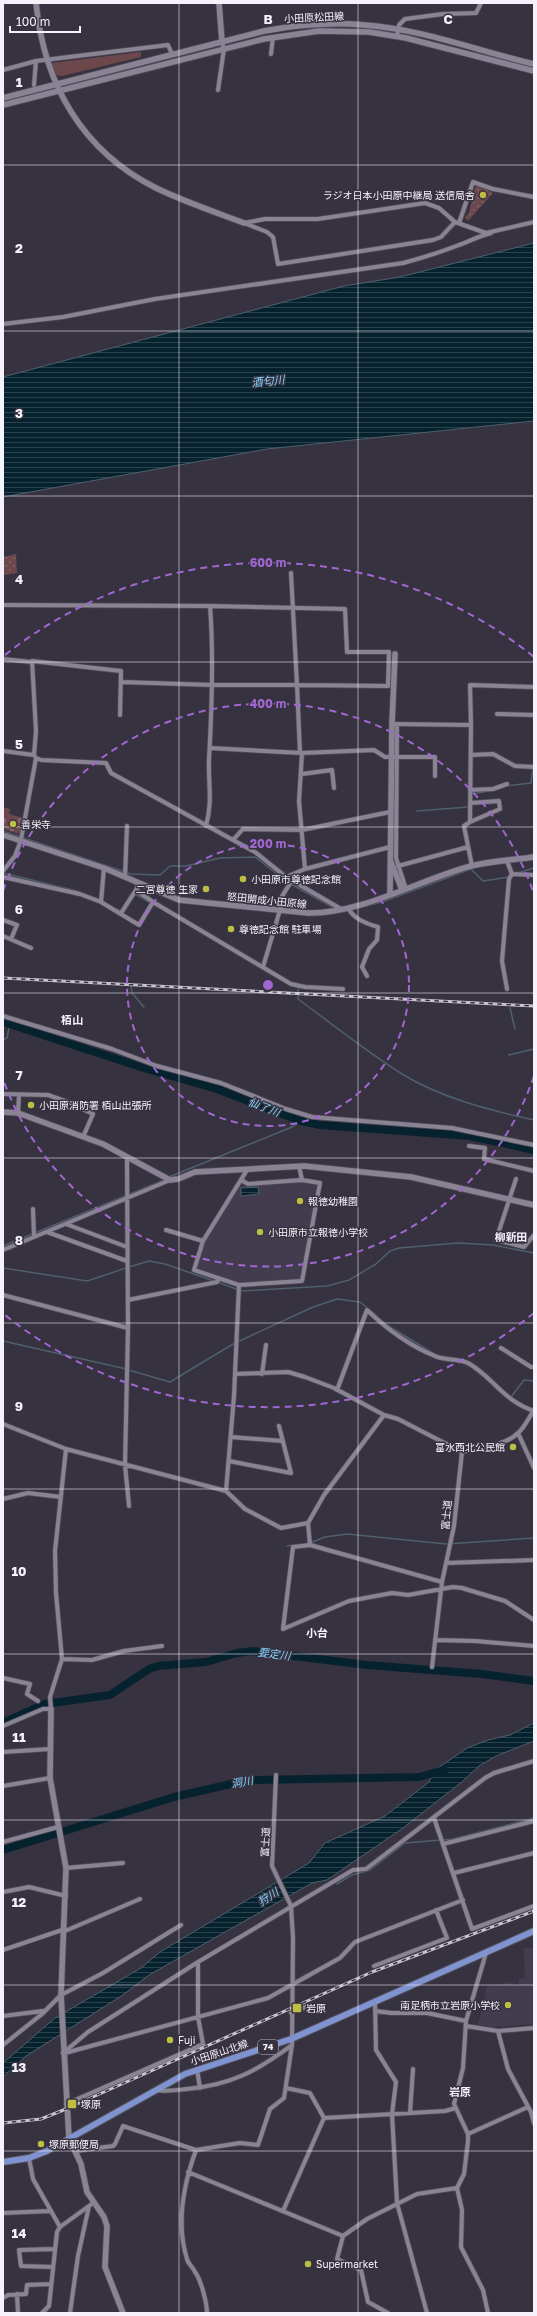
<svg xmlns="http://www.w3.org/2000/svg" width="537" height="2316" viewBox="0 0 537 2316" font-family="'Golos Text','Noto Sans JP',sans-serif">
<style>
.built{fill:#433c4f}
.grass{fill:url(#grass-dots)}
.cemetery{fill:url(#cemetery-stones)}
.green{fill:#6c484d}
.water{fill:url(#water-rules);stroke:#4e606c}
.lines{fill:none;stroke-linecap:round;stroke-linejoin:round}
.stream{stroke:#4e606c;stroke-width:1.5}
.river{stroke:#06222f;stroke-width:8}
.street-casing{stroke:#524e59;stroke-width:5.5}
.secondary-casing{stroke:#524e59;stroke-width:7}
.primary-casing{stroke:#524e59;stroke-width:8}
.street{stroke:#898393;stroke-width:4}
.secondary{stroke:#898393;stroke-width:5.5}
.primary{stroke:#8093d1;stroke-width:6}
.rail-casing{stroke:#c8c4ce;stroke-width:3}
.rail{stroke:#373240;stroke-width:1.5;stroke-dasharray:4.5;stroke-linecap:butt}
.grid{fill:none;stroke:#f5f2fb;stroke-width:1;stroke-opacity:0.55}
.ring{fill:none;stroke:#a067d1;stroke-width:2;stroke-dasharray:7 5}
.poi-dot{fill:#bcbf44;stroke:#373240;stroke-width:1.5}
.labels{text-anchor:middle;stroke-width:3;stroke-linejoin:round;paint-order:stroke}
.shield{fill:#373240;stroke:#bcb8c3;stroke-width:1}
.shield-label{font-size:9px;font-weight:bold;fill:#f5f2fb}
.street-label{font-size:10px;fill:#f5f2fb;stroke:#373240}
.poi-label{font-size:10px;fill:#f5f2fb;stroke:#373240;text-anchor:start}
.water-label{font-size:11px;font-style:italic;fill:#81d3fe;stroke:#373240}
.neighbourhood-label{font-size:11px;font-weight:bold;fill:#f5f2fb;stroke:#373240}
.grid-label{font-size:13px;text-anchor:middle;font-weight:bold;fill:#f5f2fb;stroke:#373240;stroke-width:3;stroke-linejoin:round;paint-order:stroke}
.centre{fill:#a067d1;stroke:#373240;stroke-width:2}
.ring-label{font-size:12px;text-anchor:middle;font-weight:bold;fill:#a067d1;stroke:#373240;stroke-width:3;stroke-linejoin:round;paint-order:stroke}
</style>
<defs>
<pattern id="grass-dots" width="8" height="8" patternUnits="userSpaceOnUse"><rect width="8" height="8" fill="#6c484d"/><path d="M2 2h.1M6 6h.1" fill="none" stroke="#826368" stroke-width="1.8" stroke-linecap="round"/></pattern>
<pattern id="cemetery-stones" width="16" height="16" patternUnits="userSpaceOnUse"><rect width="16" height="16" fill="#6c484d"/><path d="M2 7V4a2 2 0 0 1 4 0v3zM10 15v-3a2 2 0 0 1 4 0v3z" fill="#826368"/></pattern>
<pattern id="water-rules" width="6" height="5" patternUnits="userSpaceOnUse"><rect width="6" height="5" fill="#06222f"/><path d="M0 2.5h6" fill="none" stroke="#2b434e"/></pattern>
</defs>
<rect width="100%" height="100%" fill="#373240"/>
<path class="built" d="M302 1182 316 1184 318 1187 301 1277 298 1280 234 1283 196 1269 204 1243 236 1189 241 1186Z
M524 1948H534V2024L492 2027 478 2025 487 1986 512 1982 513 1985 519 1984V1979L525 1978Z"/>
<path class="grass" d="M478 185 493 193 468 221 465 217 469 213 475 187Z
M16 554 17 573 3 575V557Z"/>
<path class="cemetery" d="M3 807 10 809 9 814 23 818 19 834 3 829Z"/>
<path class="green" d="M141 52V57L62 76 55 75 51 63Z"/>
<path class="water" d="M534 243V421L267 449 3 497V377L344 286 400 277Z
M258 1187 259 1194 241 1196V1188Z
M534 1723V1741L496 1756 479 1766 463 1781 403 1828 327 1880 312 1883 149 1975 123 1995 26 2056 3 2077V2063L55 2018 141 1968 160 1952 309 1863 325 1843 385 1816 429 1782 435 1770 467 1748 488 1740 510 1735Z"/>
<g class="lines">
<path class="stream" d="M505 786 531 783 533 768
M472 794 494 790
M417 811 468 807
M3 831 131 874 160 875 170 866H186L220 858 255 857 287 882 336 909
M3 873 77 891
M518 873 534 868
M135 894 149 902
M358 908 382 902 471 869 483 881 509 877
M117 909 124 913 132 899
M341 912 349 911
M131 986 132 993 144 1007
M298 986V999C332 1024 366 1051 402 1074 441 1098 489 1110 534 1120
M510 1008 515 1029
M3 1040 7 1038 9 1028 14 1025
M509 1055 534 1049
M169 1177 292 1127 301 1121
M3 1246 164 1180
M129 1267 149 1261 165 1264 214 1281
M3 1268 87 1281 126 1268
M217 1282 242 1291 327 1286 349 1280 376 1264 390 1251 399 1248 458 1243 493 1245 534 1253
M387 1325 433 1353
M3 1341 122 1368 170 1382 233 1344 313 1307 337 1299 360 1302 377 1316
M443 1356 464 1360
M511 1397 524 1380 534 1381
M310 1543 325 1537 347 1534 446 1544 534 1538
M287 1546 293 1545
M337 1884 352 1875 370 1870 405 1843 453 1839 534 1818"/>
<path class="river" d="M3 1022 147 1069 217 1089 301 1121 320 1125 470 1136 534 1150
M3 1723 45 1704 110 1695 149 1669 158 1666 206 1662 237 1653 253 1651 367 1665 482 1674 534 1681
M3 1850 174 1797 248 1780 419 1777 444 1770"/>
<g class="street-casing">
<path id="street" d="M397 36 399 25 405 19 443 14 476 13 481 3
M271 54 273 37
M3 70 36 61 168 45 172 54
M34 85 36 61
M218 90 224 49 222 42
M244 223 265 219H318L425 203 439 208 455 222 486 233 534 222
M244 223 267 232 273 237 278 264 433 240 441 237 455 222
M459 223 473 182 493 189 534 197
M3 324 63 317 155 299 403 263C422 258 441 252 459 245 470 241 479 236 491 233
M3 605 210 606
M3 659 31 662
M121 682 213 685H297L291 573
M497 714 534 715
M392 724 471 725 470 822 464 826 472 866
M397 724 396 858 406 889
M471 725 470 685 534 687
M210 748 302 753 374 750 385 757H435V776
M3 751 34 755
M302 753 299 801 305 869
M471 755 493 754 515 766 534 767
M36 758 34 755 36 731 32 661 121 671 120 715
M302 774 332 770 334 788
M470 790 493 789 507 784
M470 803 499 801 500 809 470 822
M206 826C213 800 208 784 209 759 212 708 214 657 210 606L345 609 347 652H389L388 686 297 685 300 753
M233 840 255 852 286 877 305 869 390 847
M398 866 468 847
M3 871 15 856 21 840 36 758 41 760 106 763 111 773 233 840 243 829 302 830 390 812
M512 874 534 875
M3 877 80 894 101 902 139 925 153 902
M125 877 127 826
M286 877 341 909
M139 883 136 890 153 902 291 984 305 987 343 989
M101 902 104 868
M348 908C354 919 365 923 378 927L377 940 369 949 362 967 367 976
M121 913 136 890
M3 920 17 925 11 939
M3 936 31 948
M263 967 280 910 281 898 292 880
M507 989 502 961 509 879 512 874 507 861
M3 1016 112 1049 157 1066 221 1083 286 1109 312 1117 452 1128 534 1145
M3 1094 48 1095 68 1102 93 1114 83 1137
M18 1113 19 1095
M469 1146 485 1148 484 1159 534 1171
M127 1157 128 1328 125 1465 129 1506
M299 1166 302 1180
M516 1179 496 1240 524 1247 534 1235
M33 1209 34 1237
M66 1224 127 1247
M166 1230 203 1241
M47 1232 127 1261
M3 1250 170 1180
M239 1285 302 1281 320 1183 302 1180 248 1184 241 1180
M3 1295 128 1328
M128 1300 217 1282 218 1280
M501 1348 531 1367H534
M235 1374 288 1372 305 1377 334 1388 384 1415 398 1419 462 1452
M262 1374 266 1345
M337 1390 367 1310C387 1329 410 1346 435 1356 445 1361 457 1358 468 1363 493 1377 502 1400 534 1411
M3 1424 66 1449 226 1491 234 1396 239 1285 194 1270 203 1241 247 1170
M518 1433 534 1468
M231 1437 283 1441
M229 1461 291 1473 279 1426
M226 1491 245 1509 281 1528 308 1523 324 1495 384 1415
M3 1499 28 1493 61 1497
M308 1523 310 1545
M446 1563 534 1560
M442 1582 310 1545 293 1547 283 1629 349 1601 392 1593 408 1595 453 1587 462 1588 505 1601 534 1620
M435 1640 475 1641 534 1646
M62 1659 92 1660 124 1651 162 1646
M432 1667 442 1582 454 1526 462 1452C479 1448 505 1446 518 1433 525 1427 529 1417 534 1410
M3 1678 30 1684 27 1694 38 1701
M3 1726 43 1709H51L50 1697 62 1659 56 1593 55 1551 66 1449
M3 1752 50 1749
M3 1786 50 1778
M434 1818 472 1929 534 1906
M3 1842 58 1827
M443 1844 534 1821
M66 1868 123 1863
M454 1873 534 1853
M3 1892 29 1887 66 1896
M65 1931 140 1899
M3 1950 65 1929
M486 1953 466 2021 463 2068 454 2104 468 2134V2141L464 2174 457 2188 462 2210 461 2247 483 2290 488 2313
M374 1966 447 1938 436 1910
M375 2002 376 2050 396 2082 392 2114 397 2203 427 2313
M376 2011 391 2013H427L466 2021
M291 2013 310 2005
M3 2016 43 2011
M466 2026 498 2031 534 2028
M498 2031 508 2069 531 2112 534 2123
M3 2045 42 2014 61 1995 103 1973 181 1925
M63 2053 88 2032 198 1962 353 1870 366 1869 485 1778 494 1773 534 1761
M65 2053 268 1998 340 1958 355 1942 463 1900
M197 2069 200 2088
M156 2090C166 2092 177 2090 187 2089 231 2085 257 2071 292 2045
M66 2104 203 2044 198 2017V1962
M410 2113 413 2069
M324 2118 445 2111 456 2108
M468 2134 528 2107
M196 2150C184 2183 176 2224 187 2259 188 2264 193 2267 195 2272 201 2280 207 2303 207 2313
M76 2151 113 2146 115 2144 123 2126 196 2150 240 2143 258 2145 270 2109 284 2098 292 2045 293 1938 291 1906 272 1866 276 1775
M29 2158 33 2179 60 2227
M188 2172 343 2236
M283 2211 324 2118 310 2093 286 2088
M3 2213 50 2211
M52 2267 21 2266 19 2250 54 2249
M17 2294 18 2313
M3 2298 8 2295 26 2294 27 2285 51 2284
M42 2313 49 2306 57 2232 60 2227 93 2203
M70 2313 78 2256 89 2206
M388 2313 368 2302 361 2270 337 2259 343 2236 367 2219 417 2194 457 2188"/>
</g>
<g class="secondary-casing">
<path id="secondary" d="M36 3C44 84 82 151 156 188 185 202 215 212 244 223
M219 3 222 42
M3 98 264 31C297 25 330 22 364 25 422 29 478 51 534 64
M3 105 264 39 319 31 369 32 406 38 534 71
M3 835 104 868 179 900 308 913C362 914 419 880 471 866 491 861 513 860 534 857
M391 862 402 890
M390 894 392 724 395 654
M3 1112 18 1113 103 1144 170 1180 178 1179 195 1172 304 1166 411 1177 534 1205
M51 1709 50 1778 66 1868 61 1995 69 2138 81 2164 87 2192 104 2217 107 2226 105 2267 123 2313"/>
</g>
<g class="primary-casing">
<path id="primary" d="M3 2162 29 2158 47 2151 185 2074 291 2039 534 1931"/>
</g>
<use href="#street" class="street"/>
<use href="#secondary" class="secondary"/>
<use href="#primary" class="primary"/>
<g class="rail-casing">
<path id="rail" d="M3 978 534 1006
M3 2123 41 2119 66 2109 372 1972 534 1911"/>
</g>
<use href="#rail" class="rail"/>
</g>
<path class="grid" d="M179 3V2313M358 3V2313M3 165H534M3 331H534M3 496H534M3 662H534M3 827H534M3 993H534M3 1158H534M3 1323H534M3 1489H534M3 1654H534M3 1820H534M3 1985H534M3 2151H534"/>
<g class="ring">
<circle cx="268" cy="985" r="141"/>
<path d="M534 1076A281 281 0 0 1 3 1079M3 891A281 281 0 0 1 534 894"/>
<path d="M534 1313A422 422 0 0 1 5 1315M5 655A422 422 0 0 1 534 657"/>
</g>
<g class="poi-dot">
<circle cx="483" cy="195" r="4"/>
<circle cx="13" cy="824" r="4"/>
<circle cx="243" cy="879" r="4"/>
<circle cx="206" cy="889" r="4"/>
<circle cx="231" cy="929" r="4"/>
<circle cx="31" cy="1105" r="4"/>
<circle cx="300" cy="1201" r="4"/>
<circle cx="260" cy="1232" r="4"/>
<circle cx="513" cy="1447" r="4"/>
<circle cx="508" cy="2005" r="4"/>
<rect x="292" y="2003" width="10" height="10" rx="2"/>
<circle cx="170" cy="2040" r="4"/>
<rect x="67" y="2099" width="10" height="10" rx="2"/>
<circle cx="41" cy="2144" r="4"/>
<circle cx="308" cy="2264" r="4"/>
</g>
<g class="labels">
<rect class="shield" x="258" y="2040" width="20" height="14" rx="3"/>
<g class="shield-label">
<text x="268" y="2050">74</text>
</g>
<g class="street-label">
<text transform="translate(314 17) rotate(-3)" y="4">小田原松田線</text>
<text transform="translate(267 900) rotate(6)" y="4">怒田開成小田原線</text>
<text transform="translate(446 1515) rotate(-85)" y="4">富士道</text>
<text transform="translate(265 1842) rotate(-87)" y="4">富士道</text>
<text transform="translate(219 2052) rotate(-18)" y="4">小田原山北線</text>
</g>
<g class="poi-label">
<text x="475" y="199" text-anchor="end">ラジオ日本小田原中継局 送信局舎</text>
<text x="21" y="828">善栄寺</text>
<text x="251" y="883">小田原市尊徳記念館</text>
<text x="198" y="893" text-anchor="end">二宮尊徳 生家</text>
<text x="239" y="933">尊徳記念館 駐車場</text>
<text x="39" y="1109">小田原消防署 栢山出張所</text>
<text x="308" y="1205">報徳幼稚園</text>
<text x="268" y="1236">小田原市立報徳小学校</text>
<text x="505" y="1451" text-anchor="end">富水西北公民館</text>
<text x="500" y="2009" text-anchor="end">南足柄市立岩原小学校</text>
<text x="306" y="2012">岩原</text>
<text x="178" y="2044">Fuji</text>
<text x="81" y="2108">塚原</text>
<text x="49" y="2148">塚原郵便局</text>
<text x="316" y="2268">Supermarket</text>
</g>
<g class="water-label">
<text transform="translate(268 381) rotate(-6)" y="4">酒匂川</text>
<text transform="translate(264 1107) rotate(21)" y="4">仙了川</text>
<text transform="translate(274 1654) rotate(7)" y="4">要定川</text>
<text transform="translate(242 1782) rotate(-9)" y="4">洞川</text>
<text transform="translate(268 1897) rotate(-33)" y="4">狩川</text>
</g>
<g class="neighbourhood-label">
<text x="72" y="1024">栢山</text>
<text x="511" y="1241">柳新田</text>
<text x="317" y="1637">小台</text>
<text x="460" y="2096">岩原</text>
</g>
</g>
<g class="grid-label">
<text x="268" y="24">B</text>
<text x="448" y="24">C</text>
<text x="19" y="87">1</text>
<text x="19" y="253">2</text>
<text x="19" y="418">3</text>
<text x="19" y="584">4</text>
<text x="19" y="749">5</text>
<text x="19" y="914">6</text>
<text x="19" y="1080">7</text>
<text x="19" y="1245">8</text>
<text x="19" y="1411">9</text>
<text x="19" y="1576">10</text>
<text x="19" y="1742">11</text>
<text x="19" y="1907">12</text>
<text x="19" y="2072">13</text>
<text x="19" y="2238">14</text>
</g>
<circle cx="268" cy="985" r="6" class="centre"/>
<g class="ring-label">
<text x="268" y="567">600 m</text>
<text x="268" y="708">400 m</text>
<text x="268" y="848">200 m</text>
</g>
<rect width="537" height="2316" fill="none" stroke="#f5f2fb" stroke-width="8"/>
<path d="M10 26v6h70v-6" fill="none" stroke="#f5f2fb" stroke-width="2"/>
<text x="16" y="26" font-size="12" fill="#f5f2fb" stroke="#373240" stroke-width="3" paint-order="stroke">100 m</text>
</svg>
